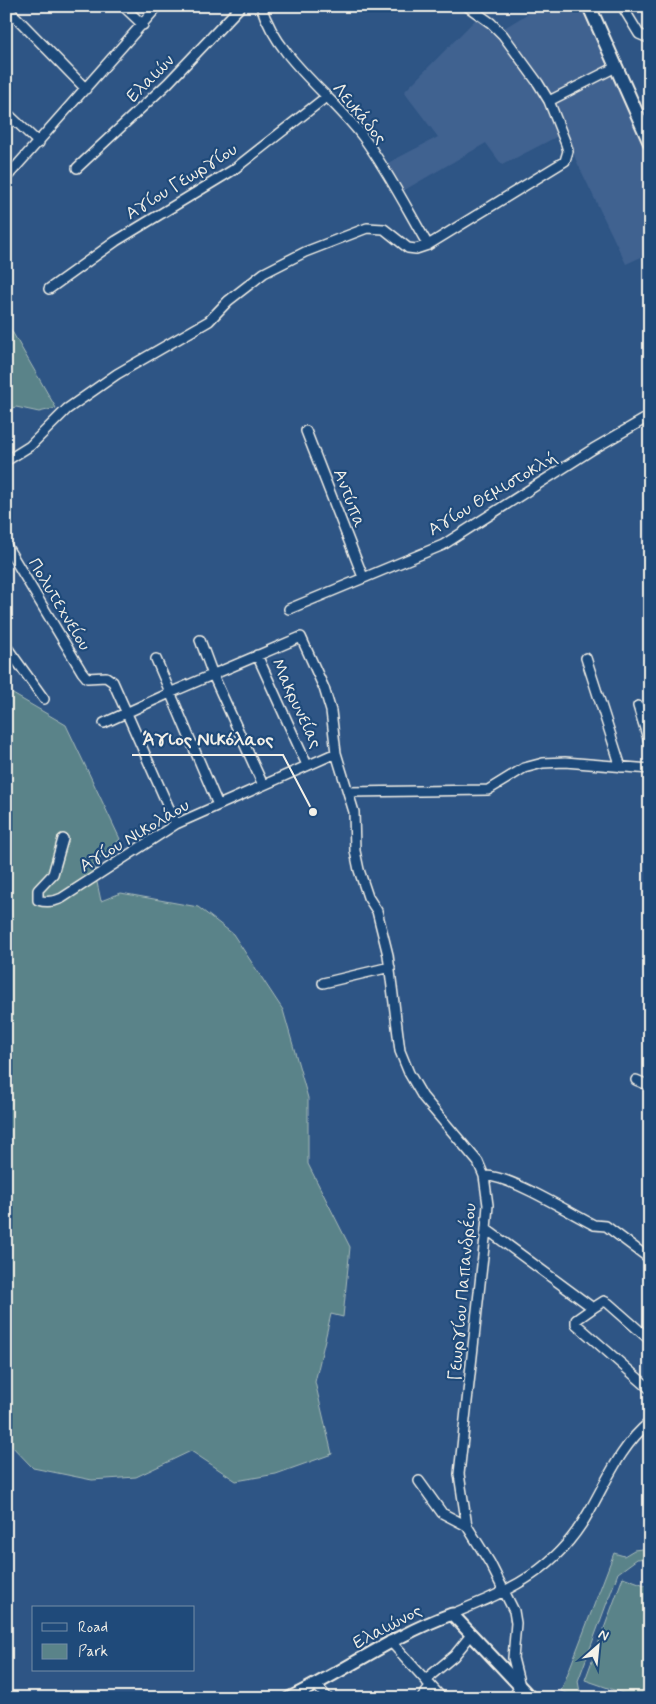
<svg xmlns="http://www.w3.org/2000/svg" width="656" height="1704" viewBox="0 0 656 1704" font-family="Mynerve,sans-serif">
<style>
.built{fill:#406290}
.green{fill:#5a8389;stroke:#a7bab8}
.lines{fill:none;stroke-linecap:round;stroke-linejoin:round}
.minor-casing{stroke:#f4f1e8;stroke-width:12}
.tertiary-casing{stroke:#f4f1e8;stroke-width:15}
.secondary-casing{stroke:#f4f1e8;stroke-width:16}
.minor{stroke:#1f4a7a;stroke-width:9}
.tertiary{stroke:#1f4a7a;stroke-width:11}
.secondary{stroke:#1f4a7a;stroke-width:12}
.labels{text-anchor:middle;stroke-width:4.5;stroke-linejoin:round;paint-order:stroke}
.street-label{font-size:18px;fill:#f4f1e8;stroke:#1f4a7a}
.leader{fill:none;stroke:#f4f1e8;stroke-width:2}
.callout-dot{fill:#f4f1e8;stroke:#1f4a7a;stroke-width:2}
.callout-label{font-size:19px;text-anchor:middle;font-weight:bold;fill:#f4f1e8;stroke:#1f4a7a;stroke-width:4.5;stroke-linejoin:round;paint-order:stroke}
</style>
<rect width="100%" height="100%" fill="#2e5585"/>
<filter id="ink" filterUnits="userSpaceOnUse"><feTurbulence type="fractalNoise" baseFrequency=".02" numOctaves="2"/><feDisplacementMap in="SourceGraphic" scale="10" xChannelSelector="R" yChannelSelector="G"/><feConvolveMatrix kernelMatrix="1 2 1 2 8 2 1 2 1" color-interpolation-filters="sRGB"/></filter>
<g filter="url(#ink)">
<path class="built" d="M540 6H582L650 158V253L626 264 576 160 561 121 501 30Z
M478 17 488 25 539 87 560 135 502 165 486 143 401 192 384 165 438 137 404 92Z"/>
<path class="green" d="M6 321 56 408 39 412 16 407 6 409Z
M6 690 66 725 120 839 93 864 101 901 121 893 198 907 233 934 283 1010 308 1098V1164L350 1247 343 1317 331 1314 315 1382 332 1454 276 1474 236 1481 191 1451 136 1477 92 1480 33 1468 6 1440Z
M650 1548V1558L637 1559 618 1573 578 1681 581 1698H572L571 1695 561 1691 614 1553 624 1556 634 1550Z
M623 1577 650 1587V1692L648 1698H637L585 1680Z"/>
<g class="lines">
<g class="minor-casing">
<path id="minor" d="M123 6 143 25
M261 6C278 60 331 94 363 137 388 171 407 209 428 245
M622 6 639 34 646 37 650 35
M6 7 86 89
M549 101 616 67
M6 112 39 143
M77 168 168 83 241 6
M6 178 158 6
M49 289 116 241 233 170 326 97
M306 431 363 577
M6 461 30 446 67 409 117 374 209 321 228 301 264 273 305 252 367 228 384 229 408 248 416 249 428 245 565 161 568 151 566 144 549 101 538 83 503 35 491 23 467 6
M6 545 82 672 87 678 106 677 113 682 176 824
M289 609 443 545 593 449 650 416
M200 640 213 675 263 785
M6 646 44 699
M257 655 307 765
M586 658 621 767
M156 659 218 805
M638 706 650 745
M104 723 172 692 301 637 324 688 331 711 336 753 354 812 355 851 359 870 368 897 377 911 388 955 400 1051 409 1073 423 1097 478 1162 484 1176 488 1205 486 1229 459 1474 467 1526 490 1563 514 1611 516 1623 513 1658 520 1686 513 1698
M349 792 488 790 524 768 543 763 565 762 650 769
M63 839 53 874 38 890V900C47 903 54 902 62 898L176 824 336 753
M323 983 390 967
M636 1080 650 1086
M484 1176C508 1174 570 1213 594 1225L606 1226 650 1259
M486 1229 593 1308 604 1301 608 1303 650 1340
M593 1308 576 1320V1324L650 1389
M419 1481 442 1513 467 1526
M452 1614C513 1589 557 1570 590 1510 607 1480 622 1444 650 1422
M390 1641 442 1698
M427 1682 431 1675 454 1656 471 1635
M316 1685 328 1698
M422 1698 431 1686"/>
</g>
<g class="tertiary-casing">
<path id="tertiary" d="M289 1698C344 1672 393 1635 452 1614L531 1698"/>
</g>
<g class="secondary-casing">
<path id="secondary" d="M589 6 650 143"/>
</g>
<use href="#minor" class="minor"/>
<use href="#tertiary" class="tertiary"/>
<use href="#secondary" class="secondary"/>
</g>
</g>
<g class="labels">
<g class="street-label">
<text transform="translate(150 78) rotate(-45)" y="6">Ελαιών</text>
<text transform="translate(360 113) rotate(50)" y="6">Λευκάδος</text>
<text transform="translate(181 181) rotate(-32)" y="6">Αγίου Γεωργίου</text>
<text transform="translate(492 493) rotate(-31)" y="6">Αγίου Θεμιστοκλή</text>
<text transform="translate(350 498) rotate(69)" y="6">Αντύπα</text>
<text transform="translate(60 604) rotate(59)" y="6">Πολυτεχνείου</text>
<text transform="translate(297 703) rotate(65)" y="6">Μακρυνείας</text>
<text transform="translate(134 835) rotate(-31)" y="6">Αγίου Νικολάου</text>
<text transform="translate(462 1292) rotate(-85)" y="6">Γεωργίου Παπανδρέου</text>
<text transform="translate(387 1626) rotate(-28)" y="6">Ελαιώνος</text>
</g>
</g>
<path class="leader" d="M313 812L283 755H132"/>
<circle class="callout-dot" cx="313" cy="812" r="5"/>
<g class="callout-label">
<text x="208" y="745">Άγιος Νικόλαος</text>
</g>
<rect width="656" height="1704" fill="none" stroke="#1f4a7a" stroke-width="25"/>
<rect x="12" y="12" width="631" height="1679" fill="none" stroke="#f4f1e8" stroke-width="2" filter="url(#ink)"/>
<rect x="32" y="1606" width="162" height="65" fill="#1f4a7a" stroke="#748da6"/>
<rect x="42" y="1623" width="25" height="8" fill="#1f4a7a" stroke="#748da6"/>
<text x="78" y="1632" font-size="15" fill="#f4f1e8">Road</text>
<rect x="42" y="1644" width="25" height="15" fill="#5a8389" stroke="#748da6"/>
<text x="78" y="1656" font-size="15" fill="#f4f1e8">Park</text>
<g transform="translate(598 1646) rotate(27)" stroke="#1f4a7a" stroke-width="4" paint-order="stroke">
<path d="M0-4L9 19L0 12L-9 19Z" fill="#f4f1e8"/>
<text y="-8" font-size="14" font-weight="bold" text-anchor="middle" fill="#f4f1e8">N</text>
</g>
</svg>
